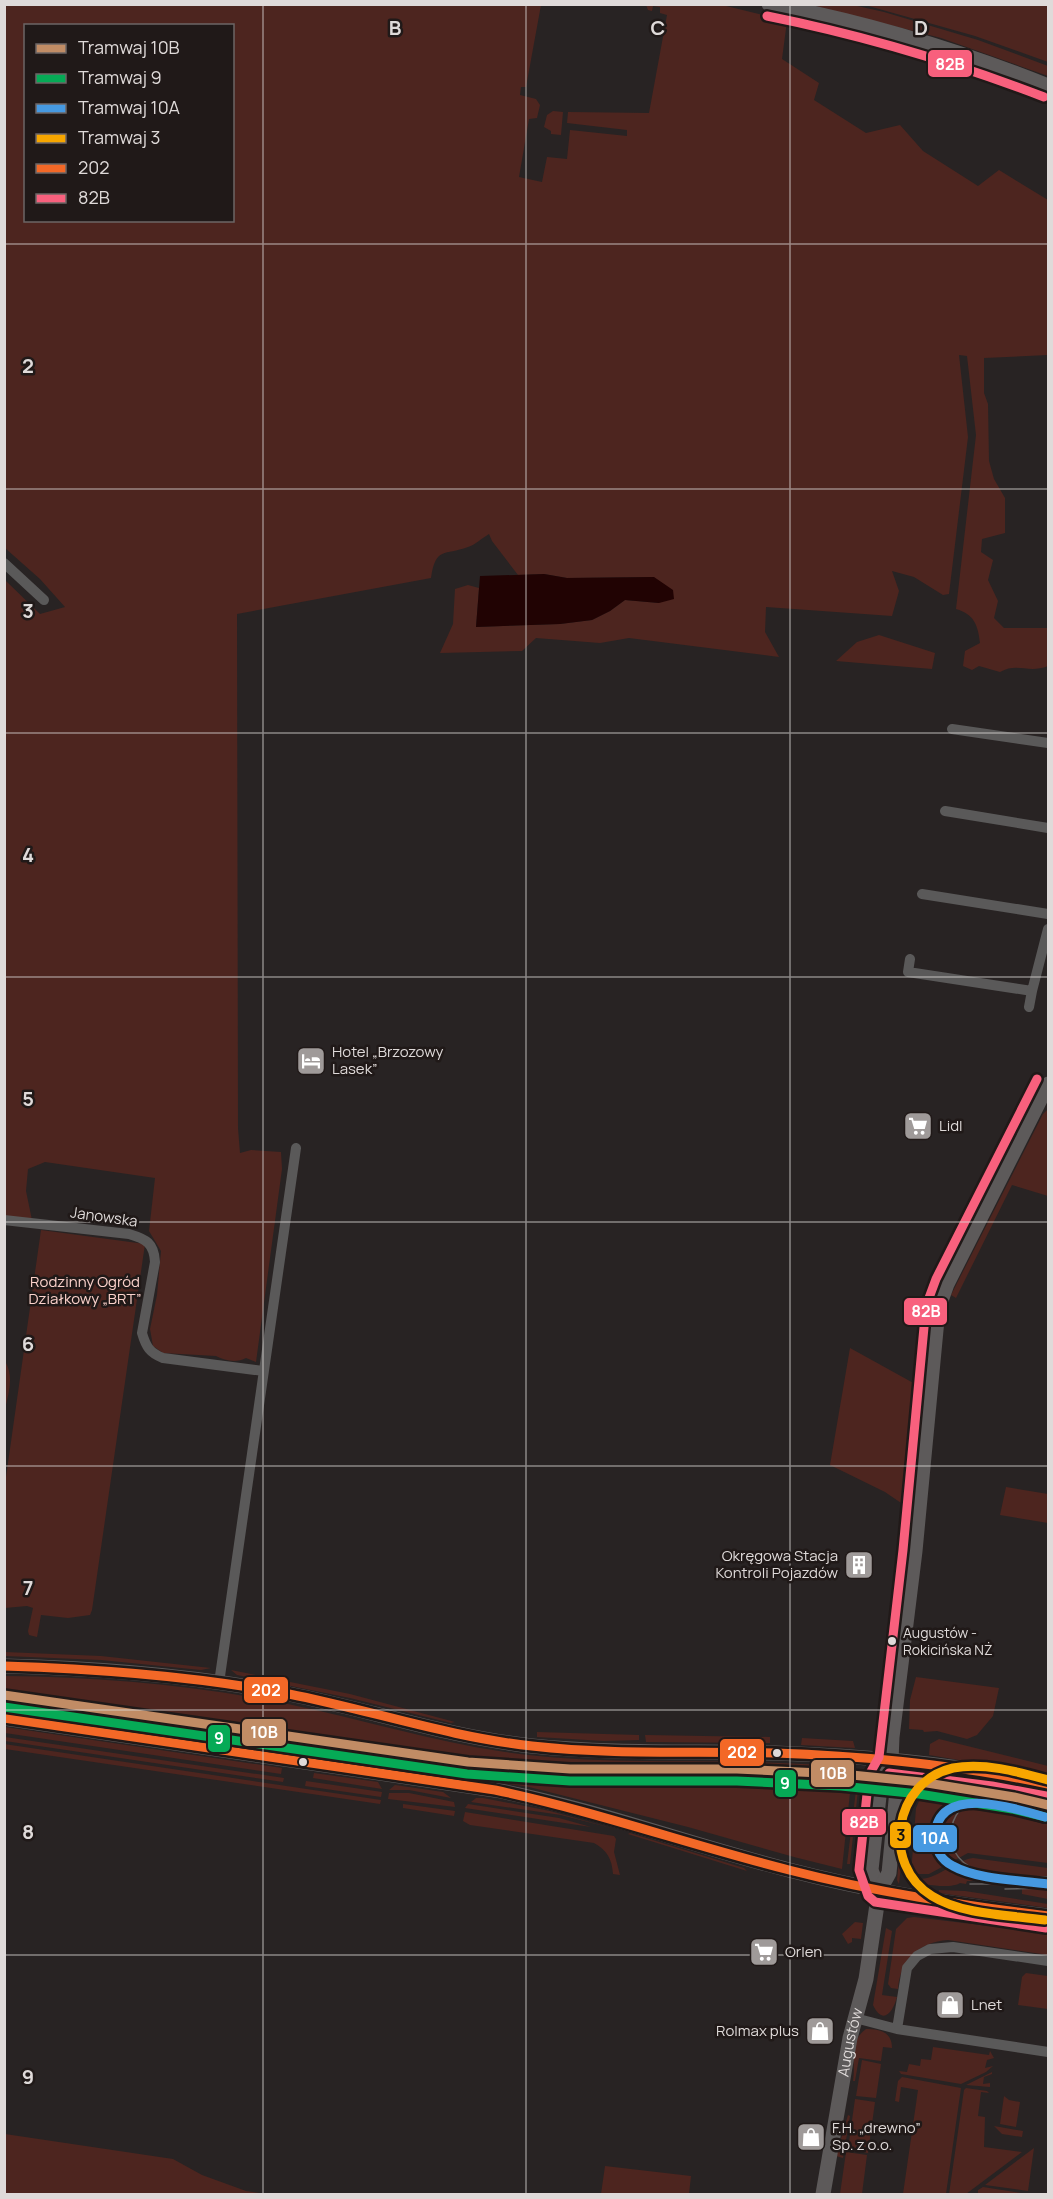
<svg xmlns="http://www.w3.org/2000/svg" width="1053" height="2199" viewBox="0 0 1053 2199" font-family="Manrope,sans-serif">
<style>
.green{fill:#4d251f;fill-rule:evenodd}
.water{fill:#210303}
.lines{fill:none;stroke-linecap:round;stroke-linejoin:round}
.street{stroke:#5a5959;stroke-width:10}
.secondary{stroke:#5d5a5a;stroke-width:15}
.tram{stroke:#656363;stroke-width:1.5}
.bus-1-casing{stroke:#201918;stroke-width:14}
.bus-2-casing{stroke:#201918;stroke-width:14}
.bus-1{stroke:#f36827;stroke-width:9}
.bus-2{stroke:#f8607d;stroke-width:9}
.tram-1-casing{stroke:#201918;stroke-width:14}
.tram-2-casing{stroke:#201918;stroke-width:14}
.tram-3-casing{stroke:#201918;stroke-width:14}
.tram-4-casing{stroke:#201918;stroke-width:14}
.tram-1{stroke:#c18c65;stroke-width:9}
.tram-2{stroke:#06aa56;stroke-width:9}
.tram-3{stroke:#4699e1;stroke-width:9}
.tram-4{stroke:#f7a600;stroke-width:9}
.grid{fill:none;stroke:#dfdad9;stroke-width:1.5;stroke-opacity:0.55}
.bus-dot{fill:#dfdad9;stroke:#201918;stroke-width:2}
.labels{text-anchor:middle;stroke-width:5;stroke-linejoin:round;paint-order:stroke}
.bus-label{font-size:14px;fill:#dfdad9;stroke:#201918;text-anchor:start}
.poi-label{font-size:15px;fill:#dfdad9;stroke:#201918;text-anchor:start}
.street-label{font-size:15px;fill:#dfdad9;stroke:#201918}
.park-label{font-size:15px;fill:#fbd2cb;stroke:#201918}
.grid-label{font-size:20px;text-anchor:middle;font-weight:bold;fill:#dfdad9;stroke:#201918;stroke-width:5;stroke-linejoin:round;paint-order:stroke}
.line-badge{stroke:#201918;stroke-width:2}
.badge-label{font-size:16px;text-anchor:middle;font-weight:bold;fill:#fff}
.pale-badge-label{font-size:16px;text-anchor:middle;font-weight:bold;fill:#111}
</style>
<rect width="100%" height="100%" fill="#282323"/>
<path class="green" d="M718 4 787 21 782 59 819 83 814 100 866 133 900 125 923 151 978 186 999 170 1048 200V355L984 358V393L988 404 989 461 994 479 1005 498V533L982 539 981 552 993 560 988 580 998 601 994 618 1004 628H1048V666C1028 674 1018 662 1000 672L979 666 972 670 963 666 965 651 980 643C978 625 974 614 956 609L976 435 967 356 959 355 968 437 949 594 943 595 914 577 892 571 899 591 892 616 766 607 765 632 779 657 629 638 600 643 536 638 522 651 440 653 453 624 455 589 468 585 479 588 476 627 560 624 592 620 610 611 625 600 659 603 654 577 567 578 544 574 518 575 492 541 489 534C482 538 475 545 468 547 444 556 436 546 431 578L237 614 238 1128 240 1153 251 1150 281 1152 282 1169 256 1362 246 1358C237 1363 225 1361 216 1356L163 1353 153 1346 150 1329 157 1295 161 1251 149 1231 155 1178 45 1162 28 1169 26 1191 32 1220 5 1216V580L40 614 65 607 40 579 5 548 4 5H541L526 87H521L520 95 536 99 540 105 537 118 529 119 519 177 542 182 547 157 567 159 570 130 627 136V130L567 123 568 112 649 113 667 15 660 13V7L653 6 652 11 648 10 646 5ZM26 26H232V220H26Z
M811 5H853L884 12 978 40 1048 66V76L941 38Z
M865 5H1048V62L975 36Z
M553 111 563 112 561 135 551 134V131L544 127 547 115Z
M879 635 935 653 932 669 836 661 857 642Z
M1048 1109V1196L1012 1185 956 1298 951 1295 1043 1114Z
M41 1230 145 1244 92 1610 90 1615 68 1618 41 1615 37 1637 29 1635 28 1631 33 1608 27 1606 5 1608V1484Z
M850 1348 917 1385 904 1505 885 1492 830 1465Z
M5 1361C14 1376 9 1392 5 1409Z
M1006 1487 1048 1494V1523L1000 1515Z
M5 1652 101 1656 211 1668 201 1670 101 1660 5 1656Z
M885 1654 888 1655 881 1726 877 1724Z
M231 1670 350 1694 455 1722 451 1723 350 1698 237 1675Z
M5 1676C100 1677 195 1685 288 1704 361 1719 431 1741 505 1752 587 1764 671 1760 754 1762 787 1763 820 1765 853 1767V1773H847L846 1782 851 1783 842 1869 794 1857 688 1827 529 1787 348 1759 351 1744 38 1698 37 1708 331 1752 330 1756 5 1708Z
M916 1677 999 1688 993 1716 977 1735 967 1739 937 1731 924 1732 923 1730 909 1729 910 1700Z
M5 1727 282 1768 281 1774 5 1733Z
M537 1732 639 1735V1740L604 1741 537 1737Z
M645 1735 770 1737V1743L646 1742Z
M5 1737 284 1778 283 1782 5 1741Z
M802 1738 853 1741 855 1748 801 1745Z
M939 1739 1048 1766V1775L929 1755 930 1744Z
M4 1744 381 1800 380 1804 5 1749Z
M314 1773 378 1782 382 1789 313 1778Z
M925 1778 1048 1798V1863L968 1853 929 1874H911L916 1808 923 1792ZM945 1784 1006 1794V1798L991 1796 990 1801 944 1794Z
M306 1781 382 1792 381 1797 305 1786Z
M863 1784 872 1785 863 1868 858 1872 854 1871Z
M395 1785 443 1792 451 1798 409 1790H389Z
M906 1789H910L899 1884 897 1880Z
M856 1790H858L850 1864H847Z
M389 1793H409L454 1802 455 1807 388 1799Z
M476 1798H483L550 1811 615 1829 561 1815 471 1802Z
M403 1804 455 1811 454 1816 403 1808Z
M468 1804 559 1818 591 1827 465 1808Z
M465 1812 614 1836 616 1839 614 1852 620 1875 613 1874C612 1859 607 1850 594 1843L470 1825 463 1821Z
M630 1833 744 1868 747 1871 628 1834Z
M973 1858 1048 1868V1899L1022 1894V1887L989 1885 988 1881H967L966 1884 960 1883C951 1889 923 1885 911 1881V1879C938 1882 949 1862 973 1858Z
M939 1890 965 1891 1048 1904V1908L939 1893Z
M910 1906 1048 1926V1929L912 1910Z
M914 1917 1048 1933V1955L948 1940C919 1942 900 1960 898 1989L891 1988 888 1984 896 1929 907 1918Z
M855 1922 863 1923 861 1939 852 1938V1942L848 1944 842 1934Z
M886 1928 892 1931 882 1995 897 1997C893 2012 883 2026 873 2005Z
M1026 1973 1048 1976V2009L1018 2005 1022 1977Z
M866 2029C880 2029 892 2032 892 2048L883 2047 881 2061 859 2058 855 2081H853C856 2064 848 2041 866 2029Z
M933 2047 989 2055 990 2051 994 2058 987 2060 985 2068 993 2066 986 2072 961 2084 901 2074 899 2071 907 2072 909 2064 920 2066 921 2059 931 2060Z
M862 2060 881 2064 876 2098 856 2096Z
M992 2072V2074L984 2077 983 2084 990 2083V2087L966 2085Z
M902 2077 961 2088 946 2194H903L918 2090 901 2087 899 2102 895 2101 898 2081Z
M966 2088 987 2091 989 2093 981 2092 978 2116 985 2117 984 2147 1022 2152 966 2194H949L964 2090Z
M1004 2096 1009 2100 1020 2102 1016 2127 1000 2124Z
M855 2099 875 2102 868 2153 848 2149Z
M848 2115 850 2116 843 2158 836 2156Z
M994 2126 1023 2131 1022 2137 1002 2134Z
M5 2134 173 2159 202 2175 246 2191 267 2194H5Z
M1034 2148 1028 2191 985 2185Z
M846 2152 867 2155 862 2194H840Z
M605 2166 691 2176 689 2194H601Z
M983 2187 1028 2194H978V2190Z"/>
<path class="water" d="M544 574 567 578 654 577 673 590 674 599 659 603 625 600 610 611 592 620 560 624 476 627 480 576Z"/>
<g class="lines">
<path class="street" d="M4 563 44 600
M952 729 1048 743
M945 811 1048 828
M922 894 1048 914
M910 959 908 972 1032 991 1048 929
M1029 1007 1032 991
M4 1220 129 1234C146 1239 154 1243 155 1262L142 1333C146 1347 150 1353 163 1358L263 1371
M219 1683 296 1148
M855 2018 897 2029 907 1968 917 1956 930 1949 953 1947 1048 1961
M897 2029 1048 2052"/>
<g class="secondary">
<path d="M769 4C864 22 958 50 1048 86"/>
<path d="M4 1666C100 1668 195 1676 289 1694 370 1710 449 1737 532 1746 612 1754 694 1751 775 1753 866 1756 959 1764 1048 1784"/>
<path d="M4 1718 495 1790C595 1809 690 1845 789 1870 874 1892 961 1906 1048 1916"/>
<path d="M879 1891 871 1870 881 1778 891 1761"/>
<path id="s1" d="M823 2194 850 2038 866 1979 879 1891 889 1873 898 1780 891 1761 892 1737 915 1551 938 1309 947 1284 1048 1084"/>
</g>
<path class="tram" d="M996 1794C955 1792 932 1844 970 1867 989 1879 1027 1876 1048 1877
M970 1884H988L1009 1879
M1005 1889 1048 1888"/>
<g class="bus-1-casing">
<path id="bus-1" d="M4 1666C100 1669 195 1676 289 1694 370 1710 449 1737 532 1746 612 1755 694 1751 775 1753 867 1756 958 1765 1048 1784
M4 1718 495 1790C595 1811 690 1845 789 1870 874 1892 961 1905 1048 1916"/>
</g>
<g class="bus-2-casing">
<path id="bus-2" d="M767 16C862 35 953 62 1044 97
M1037 1079 936 1279 926 1306 903 1550 879 1757 869 1775 859 1870 868 1896 875 1902 1046 1928
M889 1773 992 1786 1046 1796"/>
</g>
<use href="#bus-1" class="bus-1"/>
<use href="#bus-2" class="bus-2"/>
<g class="tram-1-casing">
<path id="tram-1" d="M4 1695 468 1762 570 1769H737L842 1774 921 1782 1014 1797 1048 1805"/>
</g>
<g class="tram-2-casing">
<path id="tram-2" d="M4 1707 467 1774 570 1781H737L841 1786 919 1794 1012 1809 1045 1817"/>
</g>
<g class="tram-3-casing">
<path id="tram-3" d="M1045 1817C1015 1808 937 1783 935 1836 935 1849 941 1860 953 1866 978 1880 1020 1880 1048 1884"/>
</g>
<g class="tram-4-casing">
<path id="tram-4" d="M1045 1920C1011 1915 962 1915 932 1896 881 1865 893 1782 953 1768 984 1762 1019 1772 1048 1780"/>
</g>
<use href="#tram-1" class="tram-1"/>
<use href="#tram-2" class="tram-2"/>
<use href="#tram-3" class="tram-3"/>
<use href="#tram-4" class="tram-4"/>
</g>
<path class="grid" d="M263 4V2194M526 4V2194M790 4V2194M4 244H1048M4 489H1048M4 733H1048M4 977H1048M4 1222H1048M4 1466H1048M4 1710H1048M4 1955H1048"/>
<defs>
<g id="hotel-square" transform="scale(1.5)"><rect x="-9" y="-9" width="18" height="18" rx="4" fill="#9f9a99" stroke="#201918"/><path d="M-6-4.5h1.5V1H6V5H4.5V3h-9V5H-6ZM-4 0a1.8 1.8 0 1 1 3.6 0ZM.5 0V-2.5h3Q6-2.5 6 0Z" fill="#fff"/></g>
<g id="supermarket-square" transform="scale(1.5)"><rect x="-9" y="-9" width="18" height="18" rx="4" fill="#9f9a99" stroke="#201918"/><path d="M-6-5.5h2.5l.6 2H6L4.5 2H-2.5L-4.4-4H-6ZM-1.5 3.2a1.3 1.3 0 1 0 .1 0ZM3 3.2a1.3 1.3 0 1 0 .1 0Z" fill="#fff"/></g>
<g id="building-square" transform="scale(1.5)"><rect x="-9" y="-9" width="18" height="18" rx="4" fill="#9f9a99" stroke="#201918"/><path d="M-4-6H4V6H1V3H-1V6H-4ZM-2.5-4.3h1.7v1.8h-1.7ZM.8-4.3h1.7v1.8H.8ZM-2.5-1h1.7V.8h-1.7ZM.8-1h1.7V.8H.8Z" fill="#fff"/></g>
<g id="shop-square" transform="scale(1.5)"><rect x="-9" y="-9" width="18" height="18" rx="4" fill="#9f9a99" stroke="#201918"/><path d="M-5-2.5h2.3a2.7 3.5 0 0 1 5.4 0H5L5.5 6h-11ZM-1.5-2.5h3a1.5 2.3 0 0 0-3 0Z" fill="#fff"/></g>
</defs>
<g fill-rule="evenodd">
<use href="#hotel-square" x="311" y="1061"/>
<use href="#supermarket-square" x="918" y="1126"/>
<use href="#building-square" x="859" y="1565"/>
<use href="#supermarket-square" x="764" y="1952"/>
<use href="#shop-square" x="950" y="2005"/>
<use href="#shop-square" x="820" y="2031"/>
<use href="#shop-square" x="811" y="2137"/>
</g>
<g class="bus-dot">
<circle cx="892" cy="1641" r="5"/>
<circle cx="777" cy="1753" r="5"/>
<circle cx="303" cy="1762" r="5"/>
</g>
<g class="labels">
<g class="bus-label">
<text x="903" y="1638">Augustów -<tspan x="903" dy="17">Rokicińska NŻ</tspan></text>
</g>
<g class="poi-label">
<text x="332" y="1057">Hotel „Brzozowy<tspan x="332" dy="17">Lasek”</tspan></text>
<text x="939" y="1131">Lidl</text>
<text x="838" y="1561" text-anchor="end">Okręgowa Stacja<tspan x="838" dy="17">Kontroli Pojazdów</tspan></text>
<text x="785" y="1957">Orlen</text>
<text x="971" y="2010">Lnet</text>
<text x="799" y="2036" text-anchor="end">Rolmax plus</text>
<text x="832" y="2133">F.H. „drewno”<tspan x="832" dy="17">Sp. z o.o.</tspan></text>
</g>
<g class="street-label">
<text transform="translate(104 1217) rotate(8)" y="5">Janowska</text>
<text dy="5" stroke="none"><textPath href="#s1" startOffset="154">Augustów</textPath></text>
</g>
<g class="park-label">
<text x="85" y="1287">Rodzinny Ogród<tspan x="85" dy="17">Działkowy „BRT”</tspan></text>
</g>
</g>
<g class="grid-label">
<text x="395" y="35">B</text>
<text x="658" y="35">C</text>
<text x="921" y="35">D</text>
<text x="28" y="373">2</text>
<text x="28" y="618">3</text>
<text x="28" y="862">4</text>
<text x="28" y="1106">5</text>
<text x="28" y="1351">6</text>
<text x="28" y="1595">7</text>
<text x="28" y="1839">8</text>
<text x="28" y="2084">9</text>
</g>
<g class="line-badge">
<rect x="927" y="49" width="46" height="29" rx="6" fill="#f8607d"/>
<rect x="903" y="1297" width="45" height="29" rx="6" fill="#f8607d"/>
<rect x="243" y="1676" width="46" height="28" rx="6" fill="#f36827"/>
<rect x="241" y="1718" width="46" height="29" rx="6" fill="#c18c65"/>
<rect x="207" y="1724" width="24" height="29" rx="6" fill="#06aa56"/>
<rect x="719" y="1738" width="46" height="29" rx="6" fill="#f36827"/>
<rect x="810" y="1759" width="45" height="29" rx="6" fill="#c18c65"/>
<rect x="774" y="1769" width="23" height="29" rx="6" fill="#06aa56"/>
<rect x="841" y="1808" width="46" height="28" rx="6" fill="#f8607d"/>
<rect x="889" y="1821" width="23" height="28" rx="6" fill="#f7a600"/>
<rect x="912" y="1824" width="46" height="29" rx="6" fill="#4699e1"/>
</g>
<g class="badge-label">
<text x="950" y="70">82B</text>
<text x="926" y="1317">82B</text>
<text x="266" y="1696">202</text>
<text x="264" y="1738">10B</text>
<text x="219" y="1744">9</text>
<text x="742" y="1758">202</text>
<text x="833" y="1779">10B</text>
<text x="785" y="1789">9</text>
<text x="864" y="1828">82B</text>
<text x="935" y="1844">10A</text>
</g>
<g class="pale-badge-label">
<text x="901" y="1841">3</text>
</g>
<rect width="1053" height="2199" fill="none" stroke="#dfdad9" stroke-width="12"/>
<rect x="24" y="24" width="210" height="198" fill="#201918" stroke="#6c6665" stroke-width="1.5"/>
<rect x="36" y="44" width="30" height="9" fill="#c18c65" stroke="#6c6665" stroke-width="1.5"/>
<text x="78" y="54" font-size="18" fill="#dfdad9">Tramwaj 10B</text>
<rect x="36" y="74" width="30" height="9" fill="#06aa56" stroke="#6c6665" stroke-width="1.5"/>
<text x="78" y="84" font-size="18" fill="#dfdad9">Tramwaj 9</text>
<rect x="36" y="104" width="30" height="9" fill="#4699e1" stroke="#6c6665" stroke-width="1.5"/>
<text x="78" y="114" font-size="18" fill="#dfdad9">Tramwaj 10A</text>
<rect x="36" y="134" width="30" height="9" fill="#f7a600" stroke="#6c6665" stroke-width="1.5"/>
<text x="78" y="144" font-size="18" fill="#dfdad9">Tramwaj 3</text>
<rect x="36" y="164" width="30" height="9" fill="#f36827" stroke="#6c6665" stroke-width="1.5"/>
<text x="78" y="174" font-size="18" fill="#dfdad9">202</text>
<rect x="36" y="194" width="30" height="9" fill="#f8607d" stroke="#6c6665" stroke-width="1.5"/>
<text x="78" y="204" font-size="18" fill="#dfdad9">82B</text>
</svg>
